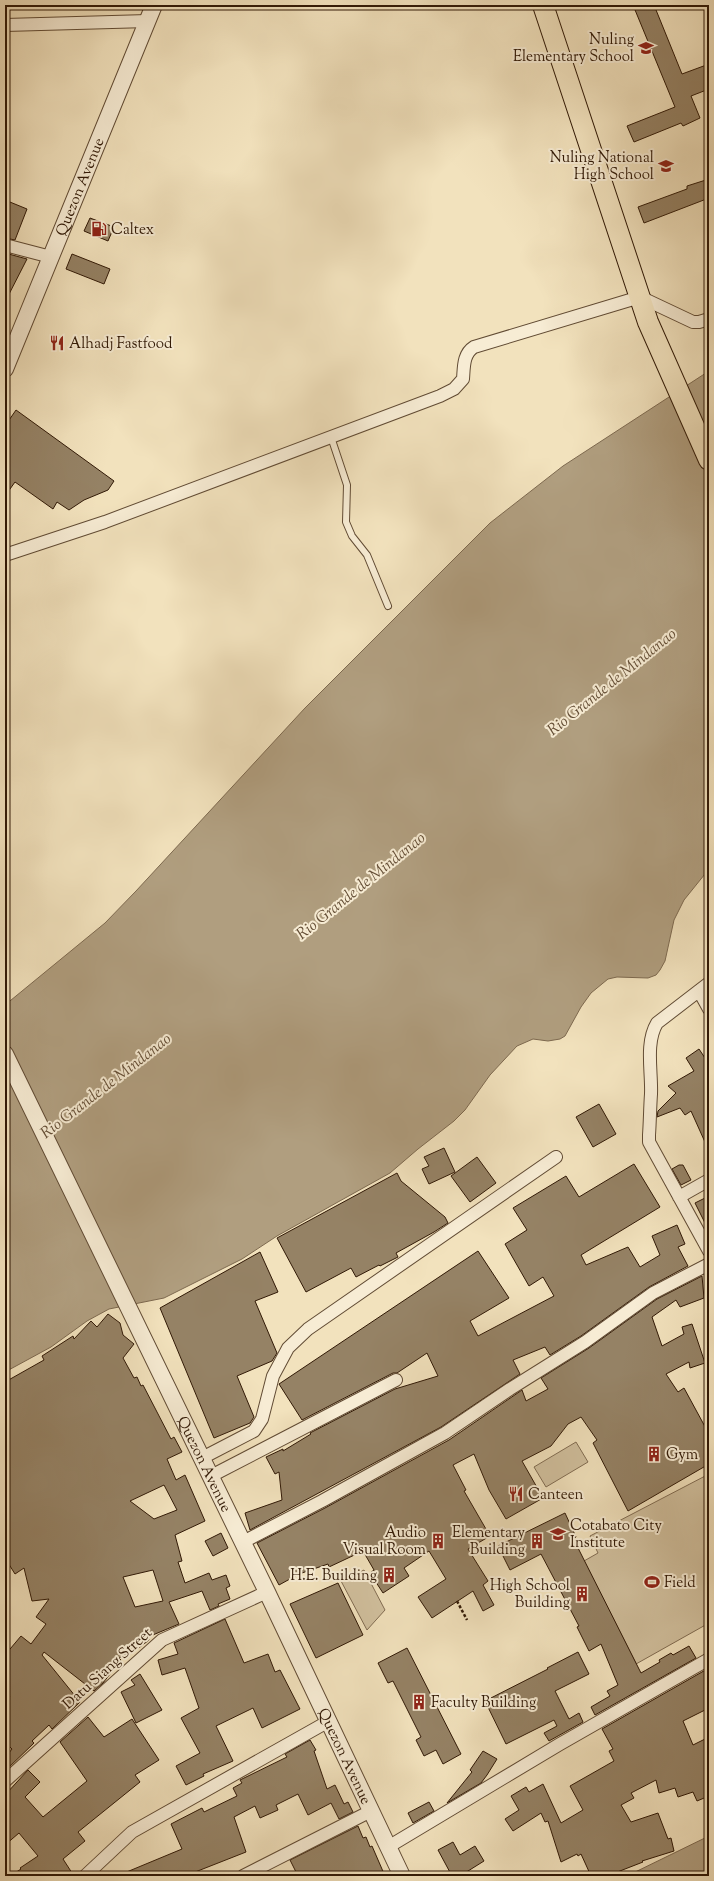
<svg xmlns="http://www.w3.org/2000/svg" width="714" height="1881" viewBox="0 0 714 1881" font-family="'Sorts Mill Goudy',serif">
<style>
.green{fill:#d1c09e;stroke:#816c52}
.water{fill:#b09e7f;stroke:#7d694f}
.building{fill:#958265;stroke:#311906;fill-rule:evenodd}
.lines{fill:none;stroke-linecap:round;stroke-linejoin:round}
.service-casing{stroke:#614b34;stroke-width:8}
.minor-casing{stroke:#614b34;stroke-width:14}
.tertiary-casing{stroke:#614b34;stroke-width:18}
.primary-casing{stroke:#311906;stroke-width:22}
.path{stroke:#311906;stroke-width:2.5;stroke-dasharray:3 2;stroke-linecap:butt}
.service{stroke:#f7ecd4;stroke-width:6}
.minor{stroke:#f7ecd4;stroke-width:12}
.tertiary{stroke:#f7ecd4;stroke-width:16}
.primary{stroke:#f2e2bd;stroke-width:20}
.labels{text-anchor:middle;stroke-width:4;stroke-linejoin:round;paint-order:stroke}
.poi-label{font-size:15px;fill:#311906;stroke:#f7ecd4;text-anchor:start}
.street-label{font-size:15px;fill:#311906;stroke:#f7ecd4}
.water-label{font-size:16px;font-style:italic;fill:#644e36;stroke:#f7ecd4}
</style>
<rect width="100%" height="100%" fill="#f2e2bd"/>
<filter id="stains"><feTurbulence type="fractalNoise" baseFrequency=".005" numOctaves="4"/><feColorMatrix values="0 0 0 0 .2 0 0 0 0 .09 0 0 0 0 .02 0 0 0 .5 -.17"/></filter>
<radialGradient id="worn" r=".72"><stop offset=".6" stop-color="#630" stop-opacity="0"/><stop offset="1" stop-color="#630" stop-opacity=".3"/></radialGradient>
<path class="green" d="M576 1442 588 1462 546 1487 534 1467Z
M709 1474V1623L636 1664 584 1561 598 1553 590 1536Z
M364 1570 385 1610 367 1630 341 1581Z"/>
<path class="water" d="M709 371V869L684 900 674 920 665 961 660 970 656 975 648 978 617 977 608 979 591 993 581 1007 565 1036 560 1039 548 1041 533 1039 517 1046 490 1075 465 1110 454 1121 418 1149 390 1173 277 1236 242 1259 164 1298 109 1309 87 1321 51 1347 5 1372V1005L105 923 136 891 305 708 490 523 563 466Z
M709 1836V1876H627Z"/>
<path class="building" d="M633 5H654L682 74 709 64V89L691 96 700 118 683 126 681 123 634 142 627 126 675 107Z
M709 179V198L644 223 638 207 687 189V186Z
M5 200 27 209 15 240 5 238Z
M90 218 114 227 108 241 84 231Z
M5 253 27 259 5 302Z
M72 254 110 269 104 284 66 269Z
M16 410 114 481 108 490 84 500 69 510 57 502 53 509 15 482 5 496V426Z
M699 1049 709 1064V1151L691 1111 685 1115 680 1108 657 1117 658 1111 676 1093 668 1086 694 1071 686 1058Z
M599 1104 616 1134 593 1147 576 1117Z
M444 1148 455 1172 429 1184 422 1169 429 1166 424 1157Z
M477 1157 496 1183 470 1202 451 1176Z
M634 1164 660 1207 581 1255 586 1265 628 1247 640 1267 660 1255 652 1236 677 1225 685 1244 678 1247 688 1266 649 1287 581 1336 550 1355 545 1347 513 1360 520 1374 441 1427 250 1530 245 1513 282 1500 279 1472 275 1474 266 1457 283 1449V1451L311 1434 310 1433 395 1389 438 1376 427 1353 397 1373H393L302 1420 279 1384 478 1251 509 1298 470 1321 478 1336 554 1296 543 1277 529 1286 505 1244 527 1230 513 1208 566 1176 579 1197Z
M679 1165H683L691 1180 681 1185 672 1169Z
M397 1173 401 1181 445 1217 448 1223 434 1232 396 1253 398 1257 380 1266 379 1265 356 1277 351 1268 306 1292 277 1238Z
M709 1196V1231L695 1203Z
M260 1252 278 1292 255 1301 277 1353 272 1361 237 1376 254 1417 250 1423 214 1438 160 1308Z
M702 1276 704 1298 680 1307 676 1300 652 1317 662 1346 684 1334 682 1327 692 1324 705 1363 690 1368 689 1362 666 1374 678 1392 684 1388 709 1434V1464L628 1511 593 1443 597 1440 581 1417 568 1424 551 1446 522 1461 543 1498 506 1519 489 1490 474 1454 453 1465 466 1490 464 1491 490 1536 468 1549 488 1581 483 1585 494 1605 483 1611 473 1591 432 1618 418 1597 446 1579 429 1551 404 1568 409 1576 383 1593 370 1573 374 1570 363 1551 329 1567 328 1564 299 1574 279 1585 257 1543 325 1508 449 1440 522 1390 526 1401 548 1389 541 1378 589 1348 657 1299Z
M108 1314 120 1323 123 1335 134 1344 123 1358 134 1378 137 1377 141 1386 143 1385 171 1439 174 1437 182 1452 167 1459 176 1480 185 1475 205 1521 175 1535 182 1561 178 1562 185 1583 209 1573 212 1580 226 1575 230 1586 226 1588 230 1599 218 1604 219 1606 210 1610 202 1591 169 1602 179 1624 148 1637 149 1640 140 1647 119 1658 121 1660 103 1683 94 1691 44 1652 42 1655 80 1702 52 1729 49 1725 32 1741 34 1743 5 1771V1758L12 1749 5 1742V1702L10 1697 5 1691V1655L21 1636 31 1644 46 1624 36 1617 49 1599 32 1601 24 1568 15 1574 5 1558V1382L44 1360 42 1356 73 1336 74 1339 91 1321 97 1327ZM164 1485 177 1510 154 1519 130 1501ZM153 1570 163 1601 135 1607 123 1577Z
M565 1513 576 1537 573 1538 641 1673 660 1662 659 1660 671 1653 673 1655 689 1646 696 1658 595 1715 591 1707 610 1696 607 1691 618 1685 601 1644 589 1651 577 1627 579 1626 541 1554 510 1570 498 1546Z
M221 1533 228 1548 213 1556 205 1541Z
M338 1583 363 1635 316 1658 290 1604Z
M225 1619 244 1663 268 1654 275 1672 280 1670 300 1709 262 1728 253 1708 216 1726 233 1761 203 1774 204 1776 186 1785 176 1766 200 1753 181 1718 199 1708 185 1668 162 1675 158 1660 178 1654 174 1643Z
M407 1648 461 1754 443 1764 436 1750 424 1756 416 1740 421 1737 393 1681 388 1683 378 1663Z
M578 1652 589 1674 555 1691 569 1719 579 1713 583 1722 549 1741 544 1733 557 1726 554 1720 506 1744 485 1701 548 1669 547 1668Z
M709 1668V1708L683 1721 693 1745 709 1737V1796L697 1801 693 1792 678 1797 675 1788 659 1793 656 1780 631 1793 634 1798 621 1805 631 1822 658 1813 668 1839 671 1838 674 1851 642 1861 643 1862 607 1876H591L581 1854 578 1856 577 1854 561 1862 548 1821 545 1822 541 1813 513 1831 505 1819 519 1810 511 1796 526 1787 529 1792 543 1784 561 1823 583 1810 570 1786 614 1761 609 1751 613 1749 602 1729Z
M140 1674 162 1710 136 1723 121 1692 135 1685 131 1680Z
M88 1717 104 1737 132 1719 159 1760 135 1775 140 1782 78 1832 85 1841 63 1859 74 1876H10L21 1869 20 1868 38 1856 19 1833 5 1845V1795L28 1770 40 1782 25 1797 43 1817 87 1781 60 1742Z
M310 1740 316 1750 314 1751 327 1789 335 1785 344 1804 348 1802 353 1812 339 1819 331 1803 308 1815 298 1794 276 1805 278 1810 260 1818 255 1806 234 1817 246 1852 185 1876H117L182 1849 171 1824 202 1808 204 1812 237 1796 233 1788 242 1783 240 1780 287 1757 285 1754Z
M483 1751 497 1759 487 1775 481 1783 447 1803 472 1772 470 1770Z
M429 1802 434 1811 413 1823 408 1813Z
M358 1826 363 1838 366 1837 370 1847 372 1846 385 1876H298L290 1860Z
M453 1842 460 1855 475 1846 484 1861 460 1876H452L438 1850Z"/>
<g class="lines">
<g class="service-casing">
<path id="service" d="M331 437 347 485 346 522 352 536 367 555 388 606"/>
</g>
<g class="minor-casing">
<path id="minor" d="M5 25 148 21
M5 245 51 257
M5 555 105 522 440 396 454 389 463 379C464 367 463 354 474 347L640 297 693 322H699L709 319
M709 983 657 1023C645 1043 652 1072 651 1094 650 1108 650 1121 649 1135V1142L709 1251
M699 991 709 1009
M679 1197 709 1180
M202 1458 254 1431 262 1419 273 1376 288 1348 308 1329 556 1157
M211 1476 396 1380
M243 1542 322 1501 445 1433 510 1389 585 1342 653 1293 709 1264
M5 1781 162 1640 267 1592
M388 1847 560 1744 709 1659
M85 1876 132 1832 329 1721
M243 1876 371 1811"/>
</g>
<g class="tertiary-casing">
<g id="tertiary">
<path id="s1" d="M5 369 154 5"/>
<path id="s2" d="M5 1054 267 1592 402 1876"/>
</g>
</g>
<g class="primary-casing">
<path id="primary" d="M543 5 648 322 709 460"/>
</g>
<path class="path" d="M457 1601 467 1620"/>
<use href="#service" class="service"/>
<use href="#minor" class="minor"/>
<use href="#tertiary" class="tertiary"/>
<use href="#primary" class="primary"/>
</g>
<defs>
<g id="school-bare" transform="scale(1.2)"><path d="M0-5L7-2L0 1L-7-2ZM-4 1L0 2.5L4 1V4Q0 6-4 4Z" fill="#8f2418" stroke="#f7ecd4" stroke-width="2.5" paint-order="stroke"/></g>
<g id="fuel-bare" transform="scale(1.2)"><path d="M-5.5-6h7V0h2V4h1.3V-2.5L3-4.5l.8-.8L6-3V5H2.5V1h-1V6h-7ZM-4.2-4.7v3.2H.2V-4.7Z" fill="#8f2418" stroke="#f7ecd4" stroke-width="2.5" paint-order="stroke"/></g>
<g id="restaurant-bare" transform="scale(1.2)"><path d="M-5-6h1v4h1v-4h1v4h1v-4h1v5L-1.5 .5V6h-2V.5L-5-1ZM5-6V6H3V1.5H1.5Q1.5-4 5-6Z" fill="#8f2418" stroke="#f7ecd4" stroke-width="2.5" paint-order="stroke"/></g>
<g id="building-bare" transform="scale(1.2)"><path d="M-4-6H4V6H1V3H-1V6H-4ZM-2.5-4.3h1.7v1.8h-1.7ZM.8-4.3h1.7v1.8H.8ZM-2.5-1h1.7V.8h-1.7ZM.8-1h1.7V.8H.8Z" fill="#8f2418" stroke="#f7ecd4" stroke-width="2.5" paint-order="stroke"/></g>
<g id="stadium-bare" transform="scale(1.2)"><path d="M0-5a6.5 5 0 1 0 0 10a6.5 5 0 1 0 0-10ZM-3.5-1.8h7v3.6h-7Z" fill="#8f2418" stroke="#f7ecd4" stroke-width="2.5" paint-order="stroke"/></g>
</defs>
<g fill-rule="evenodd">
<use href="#school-bare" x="646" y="48"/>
<use href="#school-bare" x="666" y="166"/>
<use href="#fuel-bare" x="99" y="229"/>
<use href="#restaurant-bare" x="57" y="343"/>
<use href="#building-bare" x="654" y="1454"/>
<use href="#restaurant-bare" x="516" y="1494"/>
<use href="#school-bare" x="558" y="1534"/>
<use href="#building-bare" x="438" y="1541"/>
<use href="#building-bare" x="537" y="1541"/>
<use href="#building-bare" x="389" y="1575"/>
<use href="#stadium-bare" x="652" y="1582"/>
<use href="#building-bare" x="582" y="1594"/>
<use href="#building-bare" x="419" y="1702"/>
</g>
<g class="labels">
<g class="poi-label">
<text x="634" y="44" text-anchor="end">Nuling<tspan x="634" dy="17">Elementary School</tspan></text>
<text x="654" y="162" text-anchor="end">Nuling National<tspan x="654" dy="17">High School</tspan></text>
<text x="111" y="234">Caltex</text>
<text x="69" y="348">Alhadj Fastfood</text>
<text x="666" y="1459">Gym</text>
<text x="528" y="1499">Canteen</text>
<text x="570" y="1530">Cotabato City<tspan x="570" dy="17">Institute</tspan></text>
<text x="426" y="1537" text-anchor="end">Audio<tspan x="426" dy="17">Visual Room</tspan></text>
<text x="525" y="1537" text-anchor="end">Elementary<tspan x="525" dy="17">Building</tspan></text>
<text x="377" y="1580" text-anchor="end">H.E. Building</text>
<text x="664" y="1587">Field</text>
<text x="570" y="1590" text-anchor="end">High School<tspan x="570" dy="17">Building</tspan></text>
<text x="431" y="1707">Faculty Building</text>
</g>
<g class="street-label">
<text dy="5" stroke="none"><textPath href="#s1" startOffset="197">Quezon Avenue</textPath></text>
<text dy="5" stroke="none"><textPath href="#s2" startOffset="456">Quezon Avenue</textPath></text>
<text transform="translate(107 1668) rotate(-42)" y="5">Datu Siang Street</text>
<text dy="5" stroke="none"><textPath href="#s2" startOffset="780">Quezon Avenue</textPath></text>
</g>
<g class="water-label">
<text transform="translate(611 681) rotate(-39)" y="6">Rio Grande de Mindanao</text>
<text transform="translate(360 885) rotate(-39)" y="6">Rio Grande de Mindanao</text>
<text transform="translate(105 1085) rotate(-38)" y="6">Rio Grande de Mindanao</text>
</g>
</g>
<rect width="714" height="1881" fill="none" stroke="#f2e2bd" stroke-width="20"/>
<rect x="6" y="6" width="702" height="1869" fill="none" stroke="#311906" stroke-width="2"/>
<rect x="10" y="10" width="694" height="1861" fill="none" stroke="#311906"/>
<rect width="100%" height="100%" filter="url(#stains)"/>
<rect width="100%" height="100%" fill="url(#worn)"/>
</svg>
